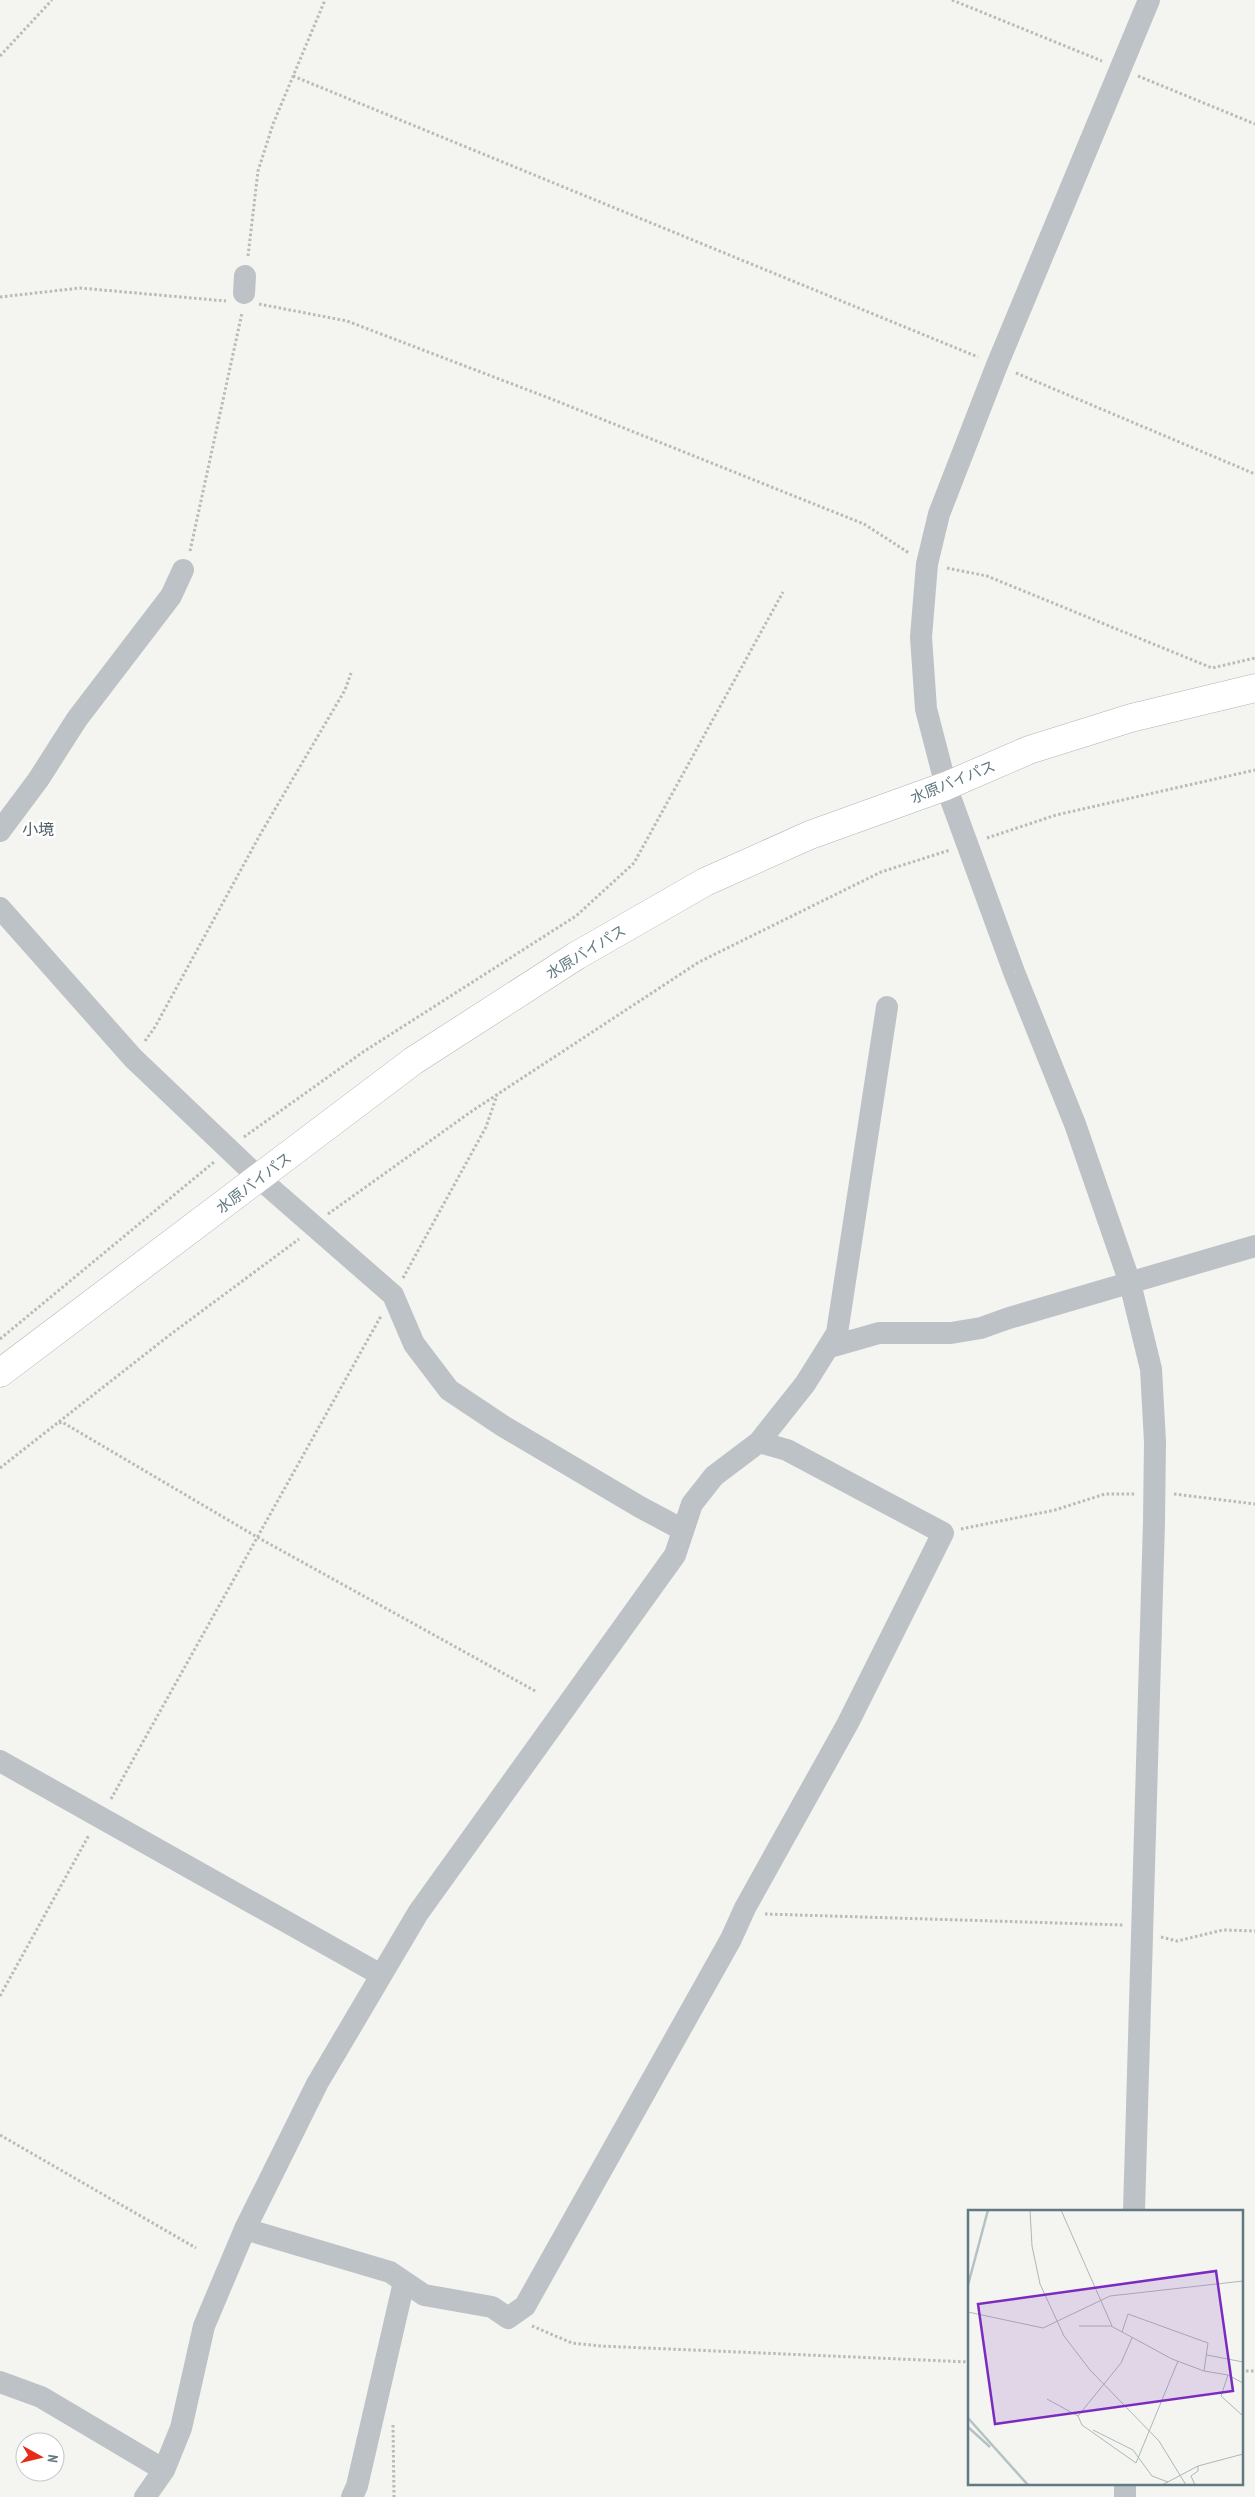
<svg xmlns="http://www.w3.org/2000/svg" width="1255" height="2497" viewBox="0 0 1255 2497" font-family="'PT Sans Narrow','Noto Sans JP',sans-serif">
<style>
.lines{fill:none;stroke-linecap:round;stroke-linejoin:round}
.highway-casing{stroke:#b0b5b7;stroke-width:29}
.path{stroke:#b6bbbc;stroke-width:3;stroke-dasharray:2.5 2.5;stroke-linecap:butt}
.minor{stroke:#bcc2c5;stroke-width:22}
.highway{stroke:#fff;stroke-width:28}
.labels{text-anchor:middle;stroke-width:5;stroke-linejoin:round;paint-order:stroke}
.street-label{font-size:15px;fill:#627982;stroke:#fff}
.neighbourhood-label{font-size:16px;fill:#506067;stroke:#fff}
.inset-river{fill:none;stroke:#b3c3c5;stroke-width:2.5}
.inset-road{fill:none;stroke:#adb8ba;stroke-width:1}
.view{fill:#7b2cbf;fill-opacity:0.15;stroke:#7b2cbf;stroke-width:2.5}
.inset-edge{fill:none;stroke:#627982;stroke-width:2.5}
</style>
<rect width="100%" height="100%" fill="#f4f4f0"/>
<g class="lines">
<g class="highway-casing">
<path id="highway" d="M0 1373 413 1061 576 956 705 882 810 835 946 786 1029 750 1131 718 1255 688"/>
</g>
<path class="path" d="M952 0 1102 61
M0 56 52 0
M293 76 978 357
M1138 76 1255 124
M248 256 258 171 273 124 325 0
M0 297 80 288 226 301
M259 304 347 321 549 398 864 524 909 553
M1016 373 1255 474
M190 551 242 313
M947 568 987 576 1212 668 1255 658
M987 838 1056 815 1255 770
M145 1041 155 1027 261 833 345 690 351 673
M244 1137 363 1052 576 916 634 863 783 592
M328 1214 472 1111 699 962 881 872 950 850
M403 1278 486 1127 497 1095
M0 1339 214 1162
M59 1423 62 1422 257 1537 537 1692
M0 1468 171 1334 299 1239
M1174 1494 1255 1504
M961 1529 1055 1510 1105 1494H1135
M111 1799 381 1316
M765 1914 1123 1925
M1161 1937 1177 1941 1223 1930 1255 1931
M0 1996 89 1835
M0 2135 196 2248
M532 2326 572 2343 600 2346 969 2362
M1241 2371H1255
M393 2425 394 2497"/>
<path class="minor" d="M244 293 245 276
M0 831 38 780 77 719 171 596 183 570
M0 908 133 1058 260 1179 393 1295 414 1344 449 1390 503 1426 640 1507 683 1530
M830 1347 879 1333H951L981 1328 1009 1318 1255 1246
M0 1761 381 1975
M1134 2211 1154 1522 1155 1442 1151 1369 1130 1283 1075 1124 1014 972 946 786 926 709 921 637 927 564 939 514 997 365 1149 0
M245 2229 390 2272 424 2295 492 2307 508 2318 525 2306 731 1939 745 1908 848 1723 943 1533 787 1450 759 1442
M0 2382 41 2397 164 2470
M145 2497 164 2470 181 2428 204 2326 245 2229 317 2084 418 1913 675 1555 692 1504 714 1476 759 1442 805 1384 837 1333 887 1007
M352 2497 357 2486 404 2282
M1125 2497V2483"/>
<use href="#highway" class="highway"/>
</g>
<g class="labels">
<g class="street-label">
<text transform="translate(953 782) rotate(-22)" y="5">水原バイパス</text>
<text transform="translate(586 952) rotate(-31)" y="5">水原バイパス</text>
<text transform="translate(254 1183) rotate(-37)" y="5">水原バイパス</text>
</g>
<g class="neighbourhood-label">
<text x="38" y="835">小境</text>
</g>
</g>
<g transform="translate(968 2210)">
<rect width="275" height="275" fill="#f4f4f0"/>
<path class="inset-river" d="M0 75 20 0M0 208 60 275M0 217 22 237"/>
<path class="inset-road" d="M62 0 64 36 72 74 96 126 122 160 191 231 218 275M93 0 144 116M0 102 75 118 142 86 275 71M111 116H143L204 149 236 161 260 165 275 173M154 122 160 104 240 133 236 161M239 145 275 152M260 165 253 186 275 206M79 189 110 206 114 215 168 253 210 151M110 206 153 153 164 128M125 220 165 240 184 266 200 272M194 275 230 256 275 244M227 275 223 266 230 261V256"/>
<path class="view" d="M248 61 265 181 27 214 10 94Z"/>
<rect width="275" height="275" class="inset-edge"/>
</g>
<g transform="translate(40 2457) rotate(98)"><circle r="24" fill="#ffffff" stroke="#c0c9cd"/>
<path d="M0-4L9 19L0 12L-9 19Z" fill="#e82c1c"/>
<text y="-8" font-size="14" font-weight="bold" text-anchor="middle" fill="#627982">N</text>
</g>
</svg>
